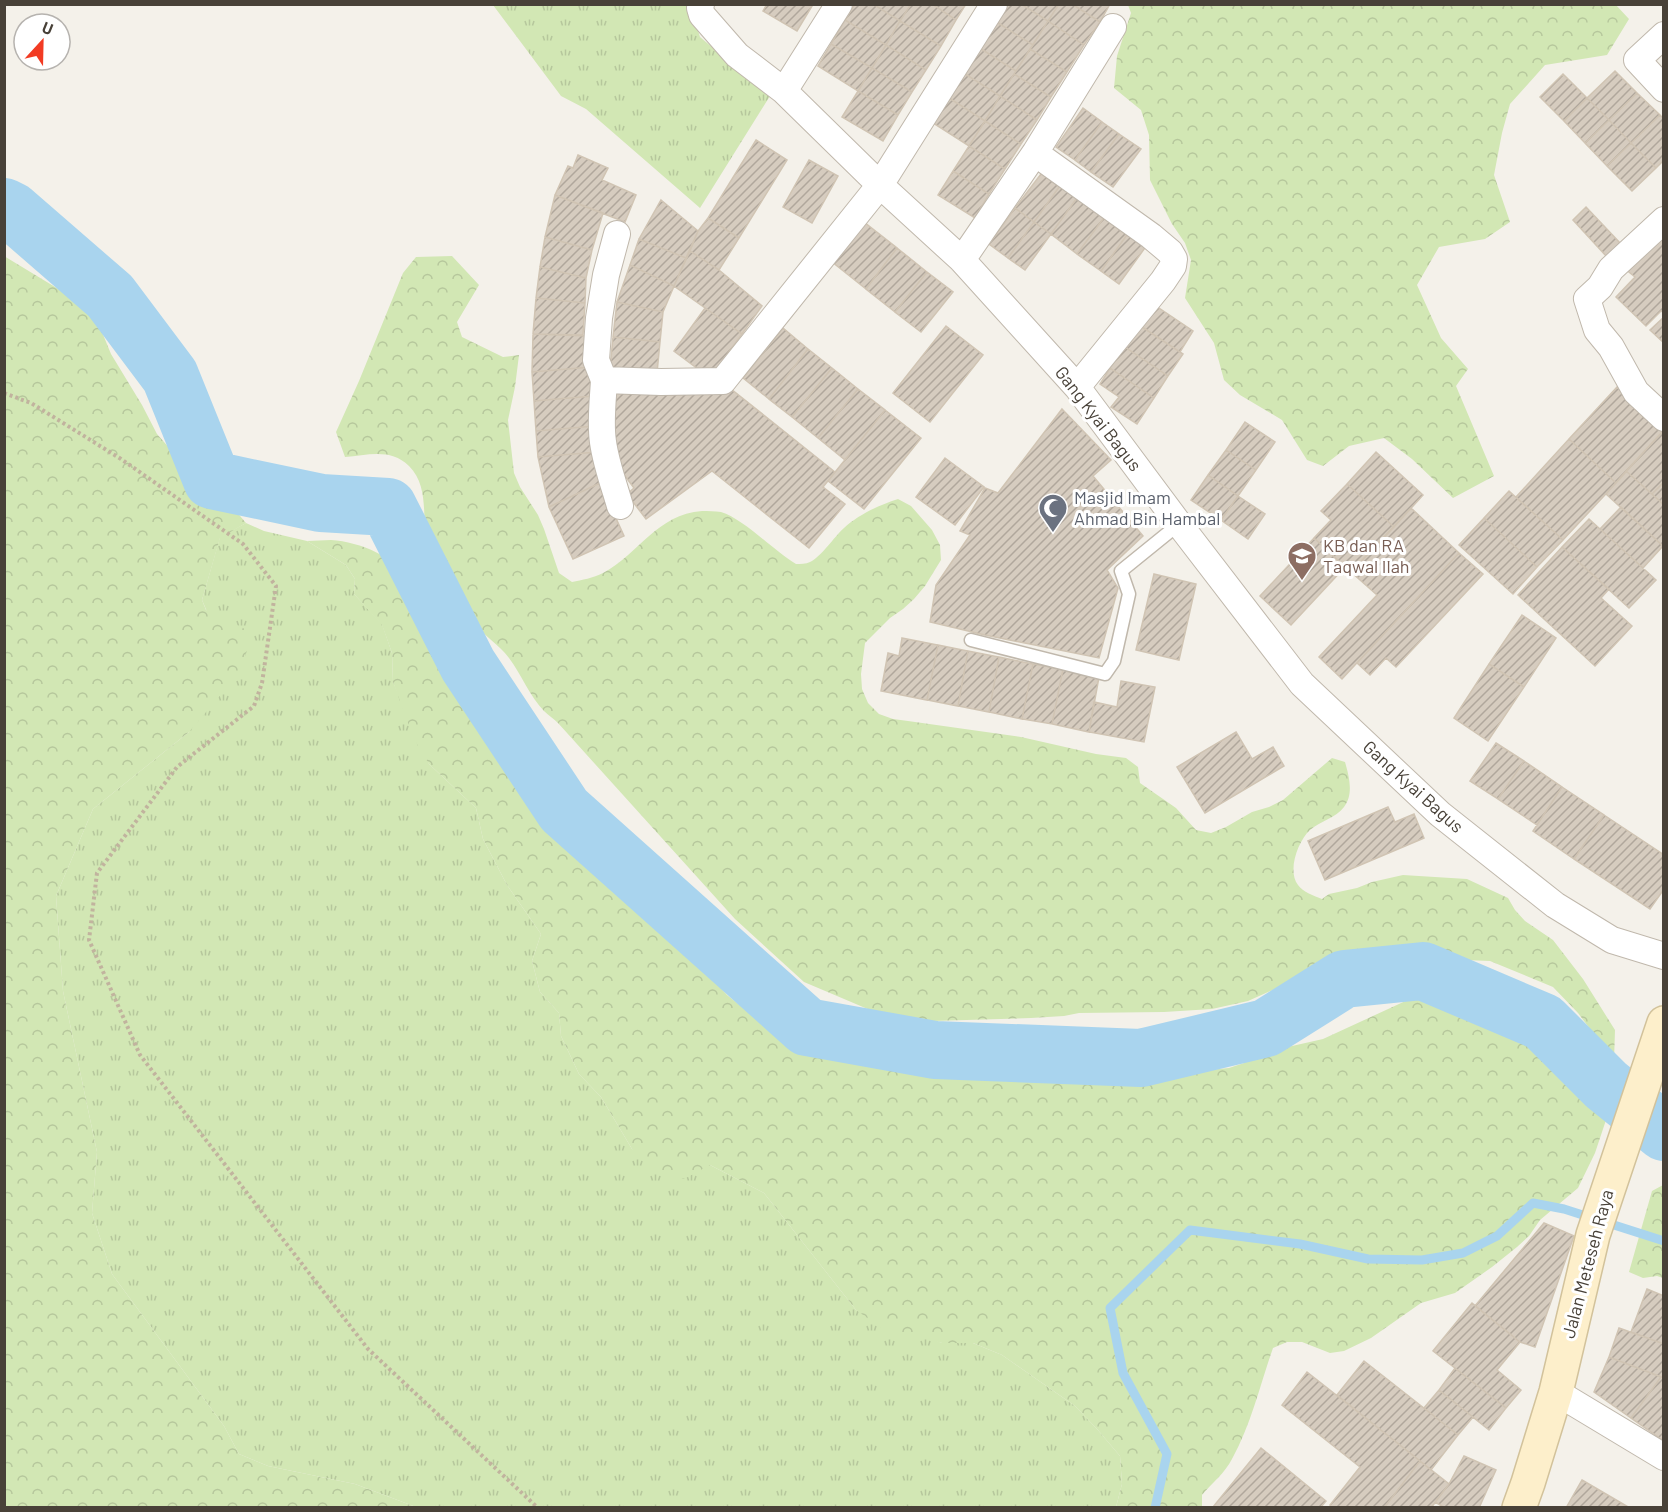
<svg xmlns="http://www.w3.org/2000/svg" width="1668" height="1512" viewBox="0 0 1668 1512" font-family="Barlow,sans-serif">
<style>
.grass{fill:url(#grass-tufts)}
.forest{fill:url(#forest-crowns)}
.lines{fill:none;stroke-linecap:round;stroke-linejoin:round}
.stream{stroke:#a9d4ee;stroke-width:9}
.river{stroke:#a9d4ee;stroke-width:58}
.building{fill:url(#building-hatch);stroke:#d0c4b3;stroke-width:1.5}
.lane-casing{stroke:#c0b8ac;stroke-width:15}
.street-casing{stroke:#c0b8ac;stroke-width:28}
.secondary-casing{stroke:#d2c29b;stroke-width:36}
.path{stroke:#c1b39e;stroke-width:4;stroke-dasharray:3 3;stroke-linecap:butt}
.lane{stroke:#fff;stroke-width:12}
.street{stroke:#fff;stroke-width:26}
.secondary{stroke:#fdefcb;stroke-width:33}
.labels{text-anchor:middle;stroke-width:6;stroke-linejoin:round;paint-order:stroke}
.street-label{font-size:18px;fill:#484138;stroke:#fff}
.worship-label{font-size:18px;fill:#5b616d;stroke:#fff;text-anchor:start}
.education-label{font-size:18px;fill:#785e54;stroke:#fff;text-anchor:start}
</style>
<defs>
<pattern id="grass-tufts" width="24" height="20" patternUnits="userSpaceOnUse" patternTransform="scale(1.5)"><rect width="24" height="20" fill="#d2e7b4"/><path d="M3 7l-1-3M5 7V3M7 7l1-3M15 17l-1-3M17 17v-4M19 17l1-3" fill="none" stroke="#b6c79c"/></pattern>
<pattern id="forest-crowns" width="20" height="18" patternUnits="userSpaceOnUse" patternTransform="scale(1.5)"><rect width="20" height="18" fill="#d2e7b4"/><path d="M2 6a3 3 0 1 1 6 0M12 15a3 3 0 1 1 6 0" fill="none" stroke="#b6c79c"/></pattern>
<pattern id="building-hatch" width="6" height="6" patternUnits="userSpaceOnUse" patternTransform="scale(1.5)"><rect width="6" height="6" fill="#d6ccbf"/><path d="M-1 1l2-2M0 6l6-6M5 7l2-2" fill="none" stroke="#b0a79c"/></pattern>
</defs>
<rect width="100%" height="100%" fill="#f4f1ea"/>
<path class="grass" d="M493 5H690L700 37 770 96 700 208 586 109 561 96Z
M246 523 264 531 307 541 346 565 355 579 354 594 382 624 392 653 393 682 429 764 476 808 483 839 507 885 541 934 532 961 540 992 559 1013 561 1036 579 1074 601 1097 632 1149 710 1165 764 1193 856 1310 942 1343H973L1002 1355 1075 1406 1097 1429 1120 1456 1122 1484 1116 1507H416L355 1484 268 1466 239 1454 224 1426 112 1274 92 1213 97 1152 63 991 56 896 93 809 189 732 208 614 202 600 220 537Z"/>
<path class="forest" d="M1128 5 1615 4 1629 19 1607 55 1545 65 1510 104 1502 133 1494 175 1510 222 1485 239 1439 247 1417 285 1441 338 1468 369 1456 386 1494 476 1453 498 1412 459 1384 438 1349 446 1323 466 1307 460 1282 420 1240 395 1224 380 1214 343 1185 298 1191 260 1185 243 1172 224 1150 180 1149 135 1141 110 1114 88 1117 56 1131 13Z
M4 256 93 310 111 354 142 405 157 434 178 458 191 466 219 491 246 523 220 538 202 600 206 610 251 632 244 661 229 685 189 732 93 809 56 896 63 991 97 1152 92 1213 112 1274 224 1426 239 1454 268 1466 355 1484 416 1507H5Z
M452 256 479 285 457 322 462 337 503 357 519 355 515 387 508 420 514 473 520 487 538 515 544 529 559 573 572 582C582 580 593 578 603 573 639 554 657 514 702 511 708 511 715 511 721 512 744 519 774 551 796 564 800 564 806 564 810 562 821 557 834 537 844 528 858 515 879 505 898 499L911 506 932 530 940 545 941 560 925 586 914 599 903 609 890 618 865 643 861 674 862 689 868 703 879 714 893 719 908 721 1021 737 1096 754 1126 758 1138 767 1140 783 1176 808 1196 830 1211 833 1226 827 1252 812 1269 807 1283 800 1332 758 1345 762C1349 776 1354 794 1344 807 1336 818 1320 821 1310 830 1298 841 1287 871 1298 885 1303 892 1314 896 1322 899L1329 894 1357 888 1372 882 1403 875 1467 879 1508 898 1515 910 1525 921 1553 940 1583 979 1615 1030 1614 1061 1578 1013 1553 987 1490 961 1388 957 1356 960 1277 988 1248 1001 1212 1009 1164 1012 1079 1013 1064 1016 1031 1018 932 1021 917 1020 870 1010 804 982 735 919 558 723C554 719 548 715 544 711 530 697 521 674 509 658 499 644 483 636 474 622 464 608 460 590 450 577 444 568 434 563 430 553 419 524 432 489 409 466 391 448 368 455 345 457L336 432 359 381 403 273 416 257Z
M331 540C361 542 395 557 413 582L458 675 524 791 628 890 680 942 727 995 751 1014 781 1029 858 1050 906 1061 1003 1073 1021 1077 1105 1075 1135 1077 1229 1068 1244 1063 1257 1054 1323 1039 1412 998 1420 999 1447 1004 1487 1016 1513 1021 1603 1093 1610 1108 1595 1153 1578 1188 1540 1220 1529 1236 1517 1247 1492 1267 1455 1293 1421 1303 1371 1338 1344 1351 1330 1353 1302 1342H1287L1273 1348C1260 1385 1251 1425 1232 1459 1225 1473 1212 1483 1202 1495V1507H1116L1122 1484 1120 1456 1097 1429 1075 1406 1002 1355 973 1343H942L880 1327 856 1310 764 1193 710 1165 684 1179 657 1169 632 1149 601 1097 579 1074 561 1036 559 1013 540 992 532 961 541 934 507 885 483 839 476 808 429 764 414 739 393 682 392 653 382 625 354 594 355 579 346 565 307 541Z
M1663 1185V1278L1657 1276 1643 1278 1629 1272 1652 1191Z"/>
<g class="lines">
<path class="stream" d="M1155 1508 1167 1454 1123 1373 1110 1308 1190 1230 1300 1244 1368 1259 1422 1260 1463 1253 1497 1236 1533 1203 1564 1209 1664 1241"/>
<path class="river" d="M4 207 12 211 110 296 170 376 212 480 321 503 388 507 468 665 564 810 807 1027 935 1050 1141 1058 1266 1028 1344 979 1423 971 1543 1022 1606 1085 1664 1132"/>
</g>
<path class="building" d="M767 4H810L812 6 797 31 763 11Z
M855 4H873L900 21 886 45 845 20Z
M873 4H911L900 21Z
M911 4H932L956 20 941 46 900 21Z
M932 4H966L956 20Z
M1005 4H1021L1048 21 1033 45 995 21Z
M1021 4H1059L1048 21Z
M1059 4H1072L1100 22 1084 45 1048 21Z
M1072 4H1110L1100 22Z
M845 20 886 45 872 68 831 44Z
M900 21 941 46 926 70 886 45Z
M995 21 1033 45 1016 71 978 47Z
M1048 21 1084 45 1067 72 1030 49Z
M831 44 872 68 858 91 818 66Z
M886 45 926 70 912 92 872 68Z
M978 47 1016 71 1000 96 962 72Z
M1030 49 1067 72 1051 97 1014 74Z
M872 68 912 92 898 115 858 91Z
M1615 71 1637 93 1609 120 1587 98Z
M962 72 1000 96 985 121 946 96Z
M1014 74 1051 97 1037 120 1000 96Z
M1563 74 1587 98 1564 121 1540 97Z
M858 91 898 115 883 141 842 117Z
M1637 93 1660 115 1631 143 1609 120Z
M946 96 985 121 969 146 930 121Z
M1000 96 1037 120 1021 144 985 121Z
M1587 98 1609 120 1585 143 1564 121Z
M1083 108 1102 122 1075 160 1056 147Z
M1660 115 1664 119V160L1656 168 1631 143Z
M1609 120 1631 143 1607 166 1585 143Z
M985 121 1021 144 1005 169 969 146Z
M1102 122 1119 134 1091 172 1075 160Z
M1119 134 1141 149 1113 187 1091 172Z
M756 140 787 160 739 238 708 218Z
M1631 143 1656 168 1632 191 1607 166Z
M969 146 1005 169 989 194 953 171Z
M578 155 608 168 602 180 636 195 625 222 555 195 568 166 573 168Z
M809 160 838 176 812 223 783 207Z
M1044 170 1062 183 1034 222 1015 208Z
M953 171 989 194 975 218 938 195Z
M1062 183 1079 195 1051 234 1034 222Z
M555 195 603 213 592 250 545 237Z
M1079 195 1106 215 1077 254 1051 234Z
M661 200 698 231 686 258 639 239Z
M1586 207 1621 244 1607 257 1573 220Z
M1015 208 1034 222 1008 258 989 244Z
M1106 215 1129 232 1101 271 1077 254Z
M708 218 739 238 719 270 690 251 698 231Z
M864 222 897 248 866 289 832 262Z
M1034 222 1051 234 1025 270 1008 258Z
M1129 232 1147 245 1119 284 1101 271Z
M1664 234V313L1661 311 1646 326 1616 297 1635 277 1624 268Z
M545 237 592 250 586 278 540 267Z
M639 239 686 258 674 286 630 265Z
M897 248 927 272 895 312 866 289Z
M690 251 719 270 762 306 742 334 674 286Z
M630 265 674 286 663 312 617 302Z
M540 267 586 278 585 303 536 298Z
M927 272 953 292 921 332 895 312Z
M536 298 585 303 583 335 533 334Z
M617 302 663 312 660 342 613 337Z
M1153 304 1193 331 1180 352 1139 325Z
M705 308 742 334 710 378 674 351Z
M1664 317V343L1650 330Z
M1139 325 1183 354 1168 376 1125 347Z
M946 326 983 355 930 422 893 393Z
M783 328 808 349 769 399 743 378Z
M533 334 588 336 591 367 532 372Z
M613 337 660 342 657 373 610 369Z
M1125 347 1168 376 1154 398 1110 368Z
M808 349 832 368 792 417 769 399Z
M591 367 593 396 534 401 532 372Z
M832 368 858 389 818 438 792 417Z
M1110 368 1154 398 1137 424 1111 407 1119 397 1100 384Z
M726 385 835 472 823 487 845 504 809 548 712 471 646 519 627 494 634 488 613 460 615 391Z
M1617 387 1664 430 1616 483 1569 439Z
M858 389 885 410 845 460 818 438Z
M593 396 595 426 536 431 534 401Z
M1062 409 1111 460 1093 476 1143 536 1107 570 1118 588 1099 658 985 635 930 622 936 585 970 535 960 531 985 488 998 493Z
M885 410 921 438 864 509 828 481Z
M1245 422 1275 442 1256 470 1226 450Z
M595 426 597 452 538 457 536 431Z
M1664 430V482L1652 494 1626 471Z
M1569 439 1616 483 1563 540 1516 497Z
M1226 450 1256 470 1238 496 1208 475Z
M597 452 600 483 549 507 538 457Z
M1376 452 1423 495 1394 527 1347 484Z
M945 458 984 487 955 525 916 497Z
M1626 471 1664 505V547L1606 494Z
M1208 475 1238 496 1221 520 1191 500Z
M1664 482V505L1652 494Z
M600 483 624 536 573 559 549 507Z
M1347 484 1394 527 1351 572 1314 538 1331 520 1321 511Z
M1509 491 1563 540 1537 567 1484 518Z
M1238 496 1265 514 1248 539 1221 520Z
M1621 507 1663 546 1643 568 1600 529Z
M1411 508 1459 553 1342 679 1319 657 1377 595 1351 572Z
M1484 518 1537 567 1513 594 1459 545Z
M1589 519 1656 580 1629 608 1562 547Z
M1314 538 1345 567 1291 625 1260 596Z
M1562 547 1609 589 1601 598 1632 626 1595 666 1518 595Z
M1459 553 1483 574 1396 667 1386 658 1370 675 1357 663Z
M1154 574 1196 584 1179 660 1136 650Z
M1522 615 1556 638 1524 687 1489 664Z
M902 638 938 645 927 700 881 691 888 653 899 656Z
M938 645 968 651 958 706 927 700Z
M968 651 999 657 989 712 958 706Z
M999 657 1033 664 1022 719 989 712Z
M1033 664 1063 669 1052 724 1022 719Z
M1489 664 1524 687 1488 741 1454 718Z
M1063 669 1099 677 1089 732 1052 724Z
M1121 681 1155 687 1144 742 1089 732 1094 702 1117 707Z
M1236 732 1252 759 1273 747 1284 766 1205 813 1177 767Z
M1496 743 1524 761 1498 799 1470 781Z
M1524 761 1562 787 1537 825 1498 799Z
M1562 787 1604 815 1574 859 1533 831Z
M1388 807 1395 822 1414 814 1424 838 1325 880 1308 841Z
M1604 815 1664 855V889L1650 909 1574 859Z
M1544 1223 1574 1236 1535 1347 1520 1342 1475 1306Z
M1647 1289 1664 1296V1344L1631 1332Z
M1472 1303 1520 1342 1497 1370 1521 1390 1506 1408 1433 1351Z
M1619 1328 1664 1344V1378L1609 1357Z
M1609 1357 1661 1377 1631 1418 1594 1392Z
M1364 1361 1458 1435 1431 1470 1337 1395Z
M1455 1368 1506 1408 1489 1430 1439 1390Z
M1307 1372 1420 1461 1384 1508H1332L1330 1505 1360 1467 1282 1405Z
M1661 1377 1664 1379V1441L1631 1418Z
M1439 1390 1473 1417 1458 1435 1424 1408Z
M1261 1448 1326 1501 1320 1508 1213 1507Z
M1464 1456 1496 1470 1479 1508H1445L1435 1502 1449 1484Z
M1420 1461 1449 1484 1431 1508H1384Z
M1582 1480 1630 1508H1566Z"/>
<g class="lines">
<g class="lane-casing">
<path id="lane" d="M971 640 1105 674 1114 661 1129 594 1121 571 1179 524"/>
</g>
<g class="street-casing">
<path id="street" d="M701 4 700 8 702 15 737 55 784 91 880 185 962 260 1077 387 1179 524 1302 684 1440 814 1555 905 1612 940 1664 956
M1664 35 1637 60 1664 89
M784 91 839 4
M1035 153 1151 236 1170 252 1174 259 1173 266 1163 281 1077 387
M1664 220 1611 269 1600 287 1587 299 1597 330 1611 347 1636 392 1664 418
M617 234 606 275 599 318 596 360 604 380 661 382 723 381 880 185 994 4
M962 260 1035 153 1113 27
M604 380C603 400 600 422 603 442 606 464 614 485 620 506
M1556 1392 1664 1457"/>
</g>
<g class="secondary-casing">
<path id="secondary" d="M1519 1508 1528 1483 1556 1392 1593 1235 1664 1023"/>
</g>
<path class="path" d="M4 393 31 403 121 459 243 544 276 586 262 683 254 706 177 767 97 873 89 940 140 1055 368 1349 538 1508"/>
<use href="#lane" class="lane"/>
<use href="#street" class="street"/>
<use href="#secondary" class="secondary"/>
</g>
<defs>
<g id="mosque-pin" transform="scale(1.5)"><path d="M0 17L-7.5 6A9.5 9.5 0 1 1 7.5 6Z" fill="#6b7280" stroke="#fff"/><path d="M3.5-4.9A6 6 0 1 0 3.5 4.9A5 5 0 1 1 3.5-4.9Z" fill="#fff"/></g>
<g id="school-pin" transform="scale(1.5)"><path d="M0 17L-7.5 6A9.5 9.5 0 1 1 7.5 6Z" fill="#8d6e63" stroke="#fff"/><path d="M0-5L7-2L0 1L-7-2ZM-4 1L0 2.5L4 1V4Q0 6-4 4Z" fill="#fff"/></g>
</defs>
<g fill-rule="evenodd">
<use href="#mosque-pin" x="1053" y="508"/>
<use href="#school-pin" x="1302" y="556"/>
</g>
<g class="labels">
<g class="street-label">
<text transform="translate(1098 419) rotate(52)" y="6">Gang Kyai Bagus</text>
<text transform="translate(1413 787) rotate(42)" y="6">Gang Kyai Bagus</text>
<text transform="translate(1588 1264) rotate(-75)" y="6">Jalan Meteseh Raya</text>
</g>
<g class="worship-label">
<text x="1074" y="504">Masjid Imam<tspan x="1074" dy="21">Ahmad Bin Hambal</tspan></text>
</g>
<g class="education-label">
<text x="1323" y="552">KB dan RA<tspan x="1323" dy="21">Taqwal Ilah</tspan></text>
</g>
</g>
<rect width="1668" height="1512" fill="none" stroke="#484138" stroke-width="12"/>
<g transform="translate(42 42) rotate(22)"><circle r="28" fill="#ffffff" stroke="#b6b3af" stroke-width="1.5"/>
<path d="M0-4.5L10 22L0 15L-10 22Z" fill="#f23b23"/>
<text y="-9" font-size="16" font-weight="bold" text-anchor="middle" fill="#484138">U</text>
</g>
</svg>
